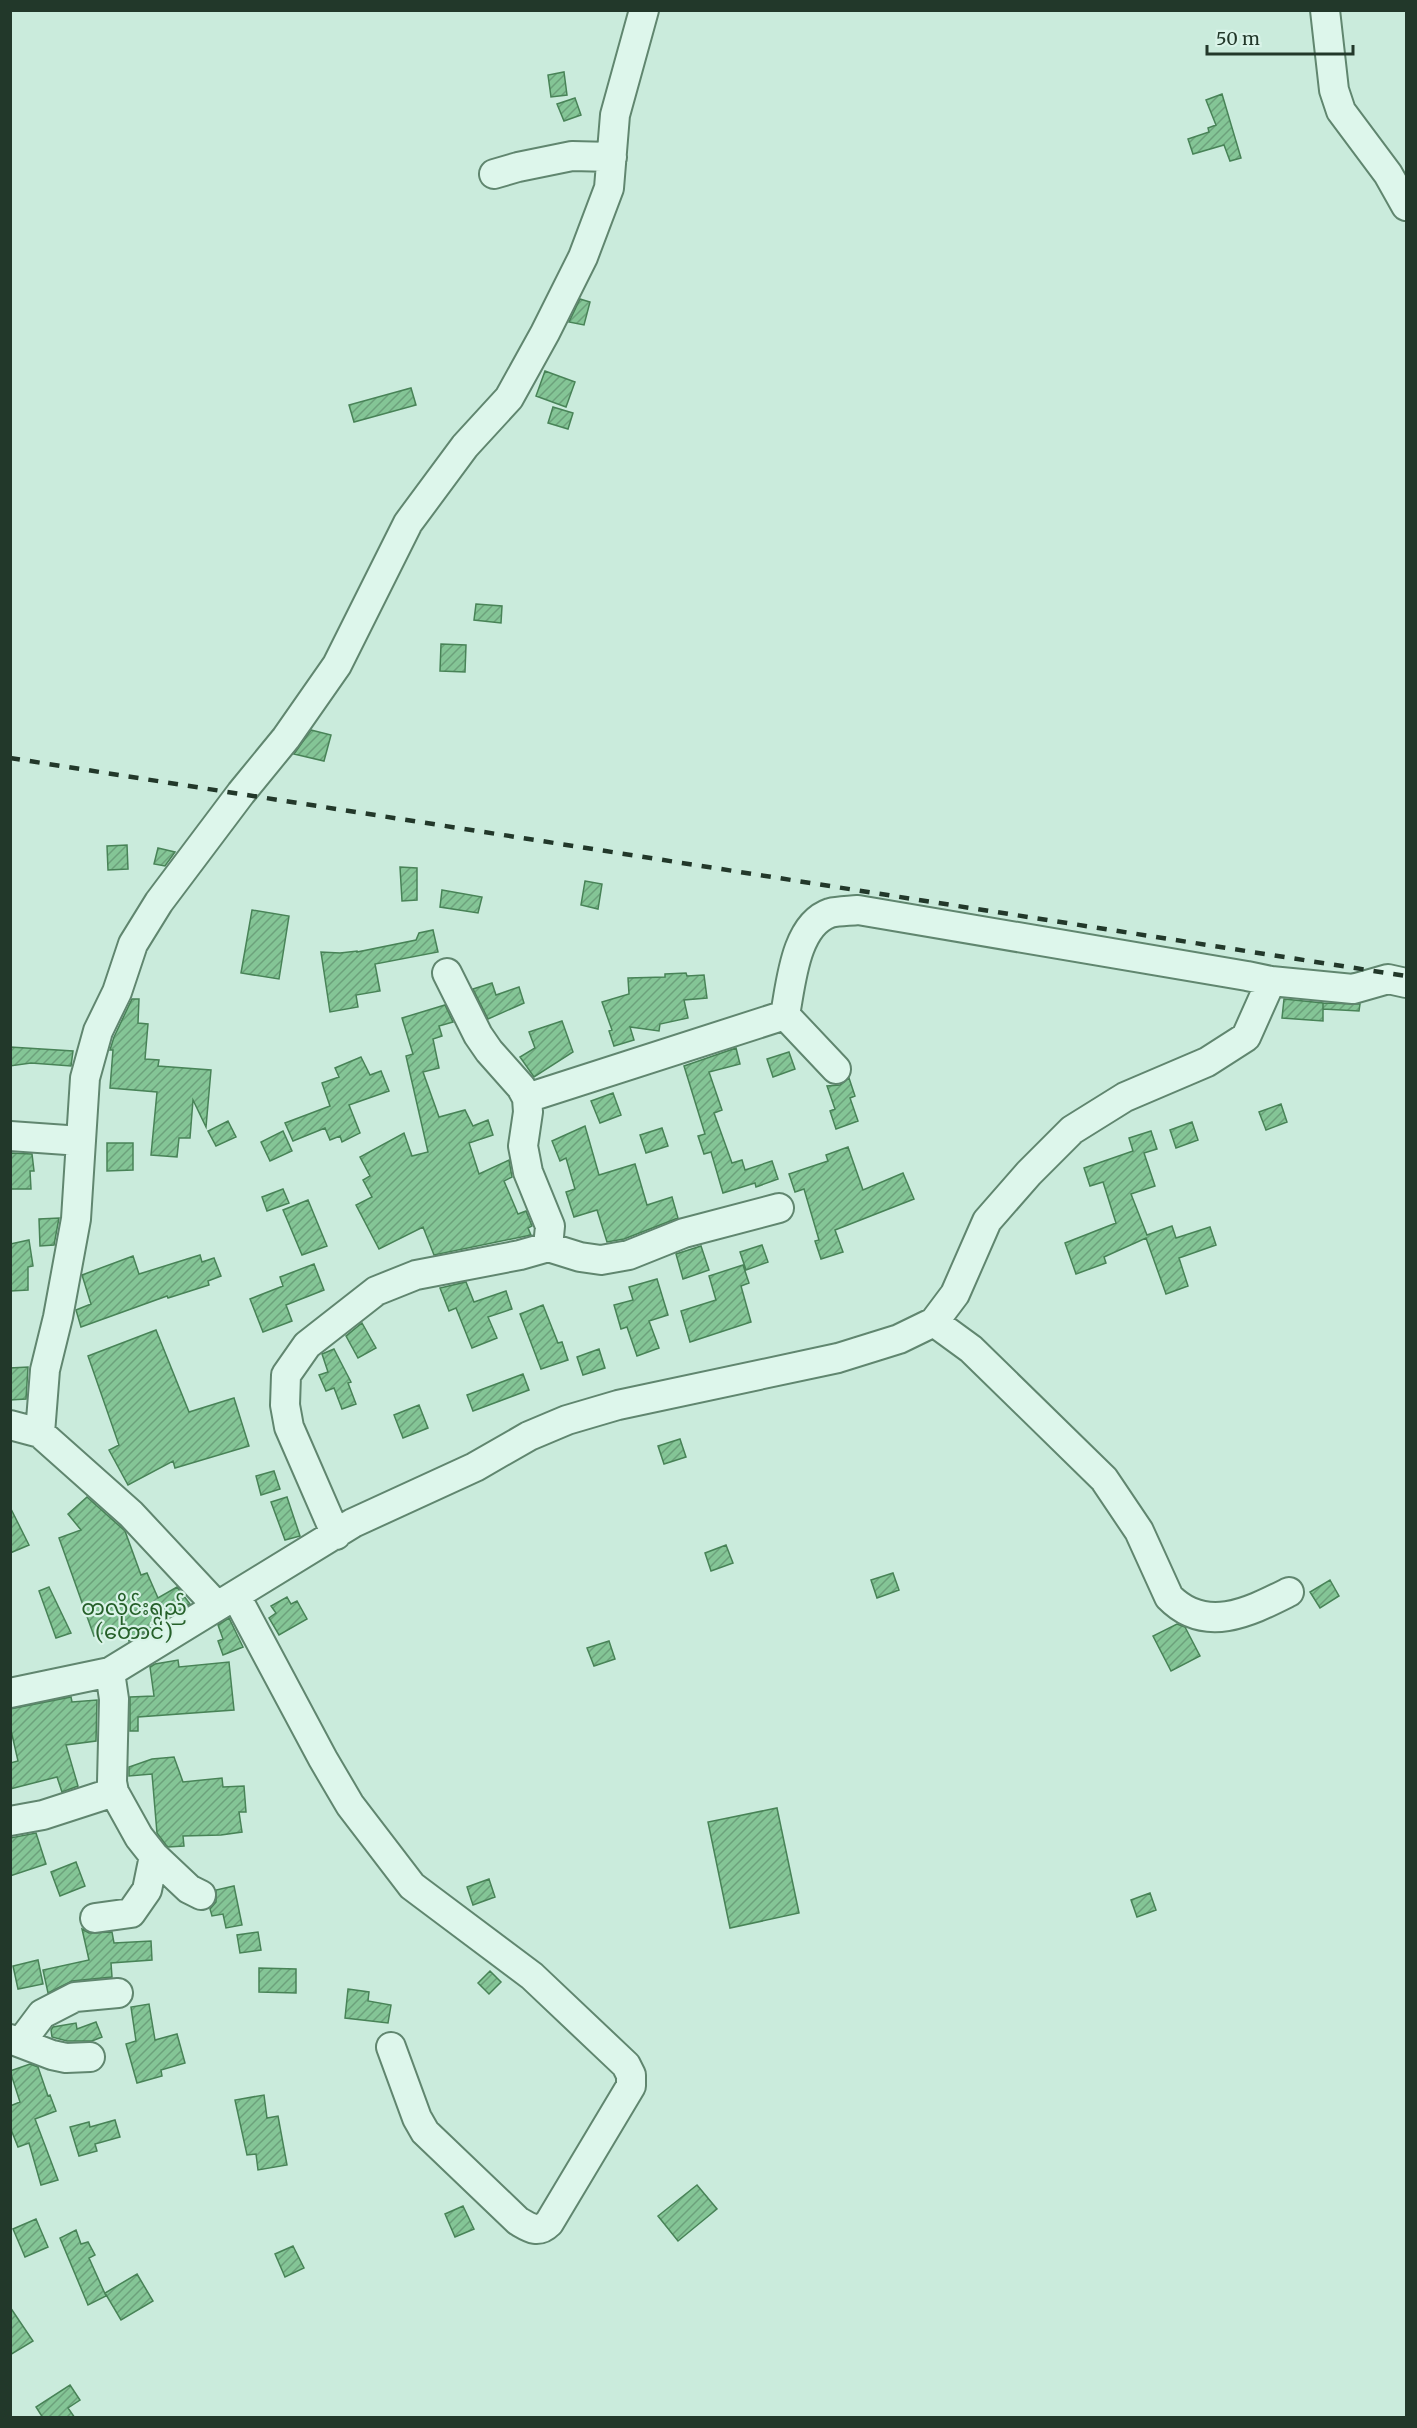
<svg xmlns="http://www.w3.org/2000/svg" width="1417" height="2428" viewBox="0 0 1417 2428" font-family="Merriweather,'Noto Sans Myanmar',serif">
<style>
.building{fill:url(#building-hatch);stroke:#488357;stroke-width:1.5}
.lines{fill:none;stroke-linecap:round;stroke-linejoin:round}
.minor-casing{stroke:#60866f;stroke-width:32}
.minor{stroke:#ddf6eb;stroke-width:28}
.rail{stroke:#22382a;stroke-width:4.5;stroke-dasharray:10 10;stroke-linecap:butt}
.labels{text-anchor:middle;stroke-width:4.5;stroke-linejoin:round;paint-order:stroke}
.quarter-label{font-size:21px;fill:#26602a;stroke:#d9f3e8}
</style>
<defs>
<pattern id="building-hatch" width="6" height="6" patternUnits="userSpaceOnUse" patternTransform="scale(1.5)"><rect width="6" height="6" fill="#84c596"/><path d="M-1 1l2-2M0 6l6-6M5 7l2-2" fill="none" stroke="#6ca17b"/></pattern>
</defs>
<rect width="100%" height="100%" fill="#caebdc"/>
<path class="building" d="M564 72 567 95 551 97 548 75Z
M1222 94 1241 158 1230 161 1224 145 1193 154 1188 139 1209 132 1208 128 1216 125 1206 100Z
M575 98 581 115 564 121 557 104Z
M580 299 590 302 584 325 569 322Z
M545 371 575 382 566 407 536 396Z
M411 388 416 405 354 422 349 405Z
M553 407 573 413 568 429 548 423Z
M476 604 502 606 501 623 474 620Z
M441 644 466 645 465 672 440 671Z
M311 730 331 735 324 761 294 754Z
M127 845 128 869 108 870 107 846Z
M158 848 175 852 165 866 154 864Z
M400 867 417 868V900L402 901Z
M585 881 602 884 598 909 581 905Z
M442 890 482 897 478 913 440 907Z
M252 910 289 916 279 979 241 973Z
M433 930 438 952 375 964 380 991 356 995 358 1007 330 1012 321 952 340 953 357 951V952L416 940 419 933Z
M686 973 687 976 704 975 707 998 684 1000 688 1018 660 1024 659 1031 630 1027 634 1040 614 1046 609 1031 612 1030 602 1002 629 994 628 978 665 977V974Z
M492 983 496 995 519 987 524 1003 488 1019 473 989Z
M132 999H139L138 1023 148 1024 145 1059 159 1060 158 1066 211 1070 206 1127 193 1100 190 1138H179L177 1157 151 1155 157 1092 110 1088 113 1050H110L114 1037Z
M1284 999 1323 1003V1021L1282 1018Z
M1323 1003 1360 1004 1359 1011 1323 1009Z
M445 1005 453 1022 439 1026 442 1036 433 1039 439 1068 423 1072 439 1117 465 1110 473 1126 488 1120 493 1135 469 1143 479 1174 509 1160 512 1177 504 1181 518 1214 526 1211 532 1226 528 1228 531 1235 434 1255 423 1227 379 1249 356 1205 372 1197 363 1180 370 1176 360 1157 404 1133 412 1156 428 1152 406 1056 413 1054 402 1018Z
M562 1021 573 1052 534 1077 520 1057 535 1048 529 1032Z
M10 1047 73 1051 71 1066 31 1063 10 1066Z
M736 1048 740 1064 709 1072 722 1110 714 1113 732 1163 742 1160 745 1170 772 1161 778 1179 756 1187 755 1183 723 1193 711 1152 704 1154 698 1136 705 1134 684 1066Z
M789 1052 795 1069 773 1077 767 1059Z
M361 1057 370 1075 381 1071 389 1091 349 1105 360 1133 342 1142 340 1136 330 1140 325 1128 293 1141 285 1123 330 1106 322 1083 339 1077 335 1068Z
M849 1078 855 1096 850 1098 858 1121 836 1129 830 1111 835 1109 827 1086 840 1085Z
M613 1093 621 1115 600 1123 591 1101Z
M1281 1104 1287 1122 1266 1130 1259 1112Z
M228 1121 236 1137 216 1146 208 1131Z
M1192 1122 1198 1140 1176 1148 1170 1130Z
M585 1126 599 1175 635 1164 647 1205 672 1197 678 1218 624 1239 607 1242 597 1210 574 1217 566 1192 575 1189 566 1158 560 1161 552 1141Z
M662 1128 668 1146 646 1153 640 1135Z
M283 1131 292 1151 270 1161 261 1142Z
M1151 1131 1157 1149 1144 1153 1155 1186 1131 1194 1147 1235 1172 1226 1176 1238 1210 1227 1216 1245 1179 1258 1188 1286 1166 1294 1146 1238 1104 1257 1106 1263 1076 1274 1065 1243 1116 1223 1103 1182 1090 1186 1084 1168 1133 1151 1129 1138Z
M107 1143H133V1170L107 1171Z
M848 1147 863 1190 903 1173 914 1199 835 1230 843 1252 821 1259 815 1241 819 1240 804 1189 795 1192 789 1174 828 1161 826 1155Z
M10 1153 32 1154 34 1171H30L31 1189H10Z
M283 1189 289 1203 267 1211 262 1197Z
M308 1200 327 1246 302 1255 283 1210Z
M59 1218 54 1245 40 1246 39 1219Z
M29 1240 33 1266 28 1267V1290L11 1291 10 1244Z
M762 1245 768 1262 746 1270 740 1252Z
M701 1246 709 1270 683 1279 676 1254Z
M200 1255 202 1262 214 1258 221 1276 208 1281 209 1285 168 1298 167 1296 81 1327 76 1310 91 1304 82 1275 133 1256 139 1274Z
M314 1264 324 1290 286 1305 292 1321 263 1332 250 1299 283 1286 280 1277Z
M743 1265 749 1283 741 1286 751 1322 690 1342 681 1311 716 1300 709 1276Z
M657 1279 668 1315 649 1321 659 1348 637 1356 627 1327 621 1329 614 1305 633 1300 629 1287Z
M466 1282 474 1302 506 1291 512 1309 488 1317 497 1338 472 1348 456 1308 449 1311 440 1288Z
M543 1305 558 1343 562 1342 568 1360 541 1369 520 1314Z
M362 1323 376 1348 358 1358 346 1336Z
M156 1330 189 1412 234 1398 249 1446 175 1468 173 1461 128 1485 109 1450 119 1445 88 1356Z
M334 1349 351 1382 348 1383 356 1404 342 1409 334 1388 326 1391 319 1375 328 1372 322 1354Z
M599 1349 605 1368 583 1375 577 1357Z
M28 1367 26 1399 10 1400V1368Z
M523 1374 529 1390 473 1411 467 1395Z
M419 1405 428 1428 403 1438 394 1415Z
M680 1439 686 1457 664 1464 658 1446Z
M274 1471 280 1489 261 1495 256 1476Z
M87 1497 125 1531 141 1575 147 1573 158 1598 177 1587 190 1604 129 1641 125 1626 94 1636 59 1538 81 1530 68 1514Z
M287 1497 300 1536 285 1540 271 1502Z
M10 1507 29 1545 10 1553Z
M726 1545 733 1563 711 1571 705 1553Z
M893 1573 899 1590 877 1598 871 1580Z
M1330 1580 1339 1596 1320 1608 1310 1592Z
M49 1587 71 1633 56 1638 39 1591Z
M287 1597 291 1604 297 1601 307 1619 279 1635 269 1618 276 1613 271 1606Z
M229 1618 243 1647 223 1655 218 1641 223 1639 218 1625Z
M1177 1624 1185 1627 1200 1656 1171 1671 1153 1636Z
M609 1641 615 1659 594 1666 587 1648Z
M178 1660 179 1667 229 1662 234 1710 138 1717V1731H130V1697L154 1696 150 1667 155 1664Z
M71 1697 72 1702 97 1700 96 1741 66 1745 78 1786 62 1792 57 1777 10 1789V1763L18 1761 10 1726V1709Z
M174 1757 183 1782 222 1778 223 1787 244 1786 246 1812H239L242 1832 221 1835 183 1836 184 1846 168 1847 166 1845 157 1833 152 1774 129 1776V1767L152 1759Z
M777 1808 799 1913 730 1928 708 1822Z
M36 1833 46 1864 10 1876V1838Z
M76 1862 85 1886 60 1896 51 1872Z
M489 1879 495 1897 473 1905 467 1887Z
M234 1886 242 1925 226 1928 223 1914 212 1916 210 1909 216 1902V1890Z
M1150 1893 1156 1910 1137 1917 1131 1900Z
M82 1929 89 1933 112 1932 114 1943 151 1941 152 1960 111 1963 112 1977 72 1981 48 1993 43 1970 89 1960Z
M258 1932 261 1950 240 1953 237 1935Z
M38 1960 43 1984 18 1989 13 1966Z
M259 1968 296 1969V1993L259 1992Z
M490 1971 501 1982 489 1994 478 1983Z
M348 1989 369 1992 368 2001 391 2005 388 2023 345 2018Z
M149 2004 155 2040 177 2034 185 2063 161 2070 162 2076 137 2083 126 2044 136 2041 131 2007Z
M96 2022 102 2037 92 2041H67L52 2037 51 2030 53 2027 76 2023 77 2029Z
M30 2064 38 2067 48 2096 50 2095 56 2111 35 2119 58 2180 41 2185 29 2143 18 2147 10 2127V2106L20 2102 10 2071Z
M264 2095 267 2118 278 2116 287 2165 258 2170 256 2154 247 2155 235 2100Z
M115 2120 120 2137 95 2144 97 2151 79 2156 70 2127 89 2122 90 2127Z
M697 2185 717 2209 678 2241 658 2216Z
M463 2206 474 2229 455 2237 445 2214Z
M36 2219 48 2247 25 2257 13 2229Z
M76 2230 81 2244 88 2242 95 2255 89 2258 106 2296 88 2305 60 2238Z
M293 2246 304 2268 285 2277 275 2254Z
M137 2274 153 2301 121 2320 105 2293Z
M10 2307 33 2341 10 2355Z
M70 2385 80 2400 68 2408 75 2418H43L36 2407Z"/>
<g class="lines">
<g class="minor-casing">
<path id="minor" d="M1325 10 1334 90 1341 111 1388 174 1406 206
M494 174 518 167 572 156 612 157
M785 1015 836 1069
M527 1098 785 1015C791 984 795 925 830 913 838 911 849 911 858 910L1247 976 1271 981 1353 989 1388 979 1406 983
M10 1136 81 1141
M548 1247 580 1257 601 1260 629 1255 684 1233 779 1208
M934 1322 971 1349 1104 1479 1139 1531 1169 1597C1206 1635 1251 1611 1289 1592
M10 1425 40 1433 131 1514 217 1606
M40 1433 45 1370 58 1317 76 1219 85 1078 98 1031 117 992 133 944 159 902 241 793 286 738 337 665 408 523 465 446 509 398 545 333 583 257 609 188 615 115 644 10
M336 1535 289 1427 285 1405 286 1375 307 1345 376 1291 416 1275 520 1255 548 1247 550 1226 528 1172 523 1146 528 1112 527 1098 521 1087 489 1051 478 1035 447 973
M236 1596 323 1759 350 1805 412 1886 532 1976 626 2065 631 2075V2086L549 2223C538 2234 530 2228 518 2221L425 2132 417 2118 391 2047
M10 1693 110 1672
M114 1792 139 1837 154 1856 189 1889 201 1895
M10 1821 43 1815 114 1792 112 1782 114 1699 110 1672 353 1523 475 1467 529 1436 567 1420 618 1405 838 1358 899 1339 934 1322 955 1294 987 1221 1029 1173 1072 1130 1125 1097 1207 1062 1246 1037 1271 981
M95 1918 131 1913 147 1890 154 1856
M10 2039 52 2055 66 2058 90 2057
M21 2042 42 2014 75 1997 118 1993"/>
</g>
<use href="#minor" class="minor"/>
<path class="rail" d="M10 758 1406 976"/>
</g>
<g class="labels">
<g class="quarter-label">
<text x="134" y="1615">တလိုင်းရှည်<tspan x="134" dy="24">(တောင်)</tspan></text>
</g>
</g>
<rect width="1417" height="2428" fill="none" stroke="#22382a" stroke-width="24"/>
<path d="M1207 45v9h146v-9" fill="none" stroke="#22382a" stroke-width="3"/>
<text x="1216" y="45" font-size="18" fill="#22382a" stroke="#d9f3e8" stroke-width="4.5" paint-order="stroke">50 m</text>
</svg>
